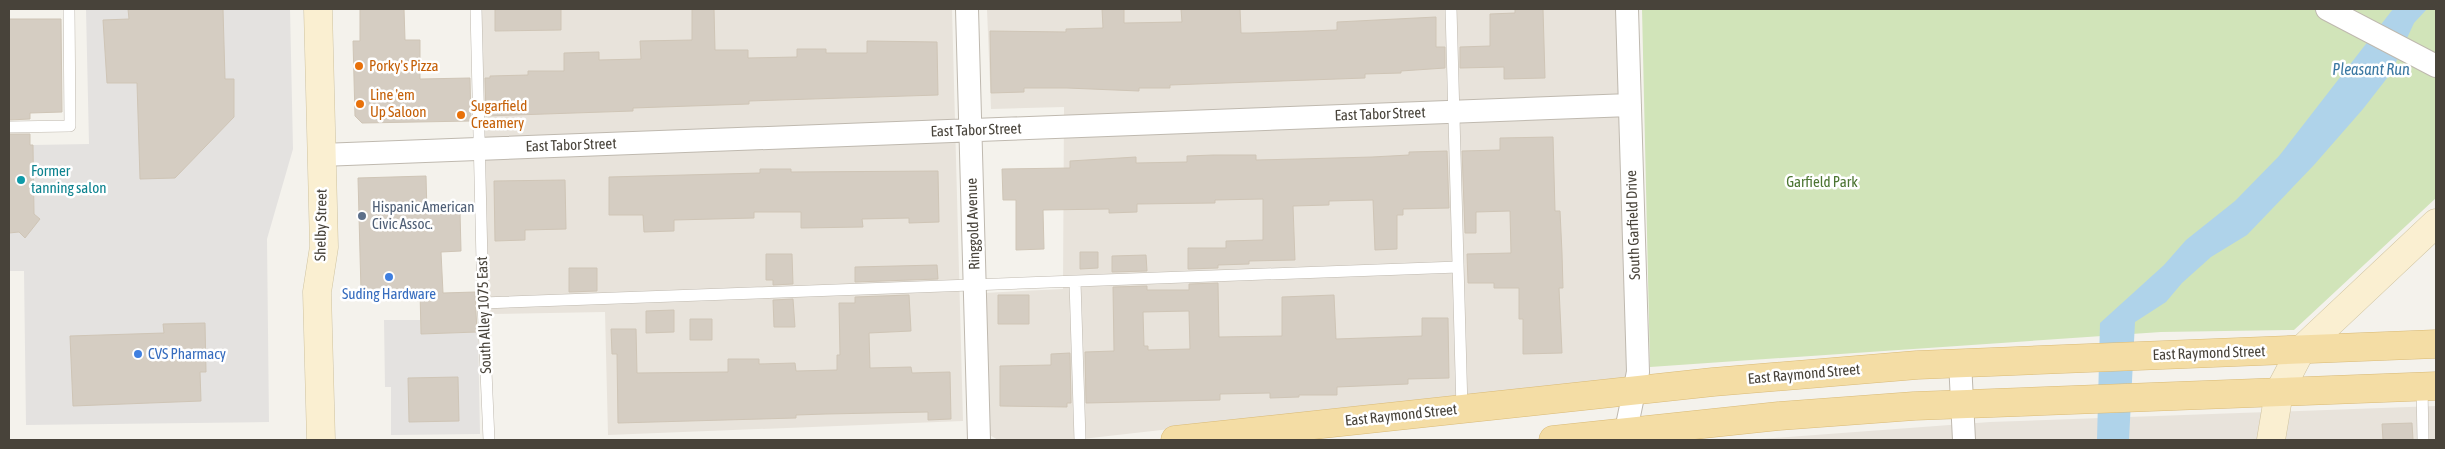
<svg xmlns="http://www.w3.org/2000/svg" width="2445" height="449" viewBox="0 0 2445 449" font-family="'Asap Condensed',sans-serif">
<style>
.residential{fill:#e8e3db}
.green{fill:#d1e4b9}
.parking{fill:#e4e2e0}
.water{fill:#afd3ea}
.building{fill:#d5cdc2;stroke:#cfc5b6;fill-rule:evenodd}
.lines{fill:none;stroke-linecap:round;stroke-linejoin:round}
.lane-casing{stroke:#bfb9af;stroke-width:12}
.street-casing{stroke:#bfb9af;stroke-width:24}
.secondary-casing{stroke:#cfc3a0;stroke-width:29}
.primary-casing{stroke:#d9ba76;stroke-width:29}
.lane{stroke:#fff;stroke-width:11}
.street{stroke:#fff;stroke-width:22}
.secondary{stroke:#faefd1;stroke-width:28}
.primary{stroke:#f4dda5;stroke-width:28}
.food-dot{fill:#e8710a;stroke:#fff;stroke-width:2}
.culture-dot{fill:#0f9aa8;stroke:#fff;stroke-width:2}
.service-dot{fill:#5c6f8a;stroke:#fff;stroke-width:2}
.shop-dot{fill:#3f7fe0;stroke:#fff;stroke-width:2}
.labels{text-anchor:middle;stroke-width:5;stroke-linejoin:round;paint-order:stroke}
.food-label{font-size:15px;fill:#c56008;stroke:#fff;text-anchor:start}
.street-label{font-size:15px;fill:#48433a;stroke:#fff}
.culture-label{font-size:15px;fill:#0d838f;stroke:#fff;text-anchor:start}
.park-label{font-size:15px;fill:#4c7532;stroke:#fff}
.service-label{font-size:15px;fill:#4e5e75;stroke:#fff;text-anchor:start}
.shop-label{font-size:15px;fill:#366cbe;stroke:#fff}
.water-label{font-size:16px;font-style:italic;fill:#3b78a2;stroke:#fff}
</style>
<rect width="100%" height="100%" fill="#f4f2ec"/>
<path class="residential" d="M473 9H952L963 421 608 435 605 312 490 314Z
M987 9H1616L1630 377 1073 440H998L988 434 983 293 1063 289 1064 107 991 109Z
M2436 406V440H1746L1990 422Z"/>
<path class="green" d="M1642 9H2436V198L2294 330 2161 332 1650 367Z"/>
<path class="parking" d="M86 9H290L293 149 267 239 269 422 26 425 24 271H9V233L19 232 25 237 34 214 33 145 89 144Z
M384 320H420L421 334 478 332 480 434 391 435V387H385Z"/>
<path class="water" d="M2393 9H2427L2414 23 2391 73 2363 109 2314 165 2247 235 2211 257 2182 283 2166 302 2135 322 2129 440H2097L2100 323 2164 265 2186 240 2235 201 2279 156Z"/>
<path class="building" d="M128 9H223L225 79H234V117L175 178 140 179 137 83H107L103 20 129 19Z
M360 9H404L405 40H420V79L470 78 471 121 362 123 355 116 353 41H360Z
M495 9H561V30L495 31Z
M692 9H714L715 50H748V58L797 57V49H826V53H867V41L937 42 938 95 749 101V104L633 108V111L486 116 485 78H490V76L528 75V71H564V53L599 52V60L641 59 640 41 692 40Z
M1102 9H1124V23L1182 22 1181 9H1240L1241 33H1251L1337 30V22L1436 17V47H1445V68L1401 71V73L1365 74V78L1170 85V88H1139V91L1067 88H1024V92L991 93 990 31 1066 32V29L1103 28Z
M1515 9H1543L1545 78 1504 79V67L1460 68V47L1490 46V14L1515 13Z
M9 19H61L62 112 30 113V119L9 120Z
M9 134H30V145H33L34 214 40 219 25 238 19 232 9 233Z
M1553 137 1555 211H1560L1562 253 1563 288H1559L1562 353 1523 354V319H1519V288H1494V283H1468L1467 254 1511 253 1510 211 1476 212V233H1465L1462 151 1500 150V138Z
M1447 151 1449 208 1403 209V215H1397V249L1375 250 1373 200 1329 201V205L1293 206 1295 260 1249 261V264L1218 265V268L1188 269V248H1226V241L1263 240V199L1215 200V203L1137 204V212L1109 213V209L1043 210 1044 249 1016 250V200H1003L1002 169 1070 168V161L1136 157V163L1187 162V156L1214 155H1256V160L1299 159 1372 157 1409 155V152Z
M760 169H791V172L938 171 939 222 909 223V218L862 219 863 227 801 228V212H754V218L674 220V231L644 232 643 215H609V177L760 173Z
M426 176 427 213 460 212 461 251 441 252 443 293 475 292 477 332 421 334 420 290 361 291 358 178Z
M565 180 566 229 525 230V240L495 241 494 181Z
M1080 252H1098V268L1080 269Z
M766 254H792L793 284 773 285V280H766Z
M1146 255 1147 271 1112 272V256Z
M937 265 938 279 855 282V267Z
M569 268H597V291L569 292Z
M1218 283 1219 337 1282 336V297L1334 295 1336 339 1422 336V318H1448L1449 378 1408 379V384L1337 387V395H1299V397L1270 398V393L1220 394V400L1086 403 1085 352 1114 351 1113 287 1147 286V290H1189V284ZM1189 311 1190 349 1148 350V346H1144L1143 312Z
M909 295 911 331 869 333 870 368 911 367 912 373 950 372 951 419 928 420V412L826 414 796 415V418L618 423 617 354H612L611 329H636L637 373 728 372V359H759V364L795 363 796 371 837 370V355H840L839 303H855V297Z
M998 295H1029V324H998Z
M793 299 795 327H774L773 300Z
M674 310V332L646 333V311Z
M690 319H712V340H690Z
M205 323 206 372H200L201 401 73 406 70 336 164 333 163 324Z
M1070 353 1071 403H1067V407L1000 406V366L1051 365V354Z
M458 377 459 421 409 422 408 378Z
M2412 423 2413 440H2383L2382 424Z"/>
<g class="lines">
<g class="lane-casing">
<path id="lane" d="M476 9 483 303 489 440
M1451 9 1462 409
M9 127 70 126 69 9
M1075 282 1080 440
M483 303 1458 267
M2422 387 2423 440"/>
</g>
<g class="street-casing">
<path id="street" d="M967 9 979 440
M2327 9 2436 66
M321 155 1630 105
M1960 362 1964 440
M1624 440 1638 372 1627 9"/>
</g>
<g class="secondary-casing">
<path id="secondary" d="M318 9 324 247 317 292 321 440
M2271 440 2279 392 2301 350 2436 223"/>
</g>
<g class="primary-casing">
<path id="primary" d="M1175 440 1713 382 1917 365 2436 344
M1553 440 1779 416 1914 406 2436 386"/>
</g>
<use href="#lane" class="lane"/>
<use href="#street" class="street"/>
<use href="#secondary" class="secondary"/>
<use href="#primary" class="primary"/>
</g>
<g class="food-dot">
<circle cx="359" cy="66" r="5"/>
<circle cx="360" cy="104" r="5"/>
<circle cx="461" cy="115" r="5"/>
</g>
<circle class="culture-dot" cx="21" cy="180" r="5"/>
<circle class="service-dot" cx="362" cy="216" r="5"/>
<g class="shop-dot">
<circle cx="389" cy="277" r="5"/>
<circle cx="138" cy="354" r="5"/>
</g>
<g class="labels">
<g class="food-label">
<text x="369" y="71">Porky's Pizza</text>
<text x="370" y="100">Line 'em<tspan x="370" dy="17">Up Saloon</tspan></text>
<text x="471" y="111">Sugarfield<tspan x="471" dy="17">Creamery</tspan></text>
</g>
<g class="street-label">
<text transform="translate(1380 114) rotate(-2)" y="5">East Tabor Street</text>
<text transform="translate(976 130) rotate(-2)" y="5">East Tabor Street</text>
<text transform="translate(571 145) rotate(-2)" y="5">East Tabor Street</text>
<text transform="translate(973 224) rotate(-92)" y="5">Ringgold Avenue</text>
<text transform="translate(321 225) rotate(-89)" y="5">Shelby Street</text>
<text transform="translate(1633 225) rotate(-92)" y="5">South Garfield Drive</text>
<text transform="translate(484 315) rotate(-92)" y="5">South Alley 1075 East</text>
<text transform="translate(2209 353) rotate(-2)" y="5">East Raymond Street</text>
<text transform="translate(1804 374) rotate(-5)" y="5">East Raymond Street</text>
<text transform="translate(1401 415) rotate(-6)" y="5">East Raymond Street</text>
</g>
<g class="culture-label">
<text x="31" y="176">Former<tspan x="31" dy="17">tanning salon</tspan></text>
</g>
<g class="park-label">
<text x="1822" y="187">Garfield Park</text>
</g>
<g class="service-label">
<text x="372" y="212">Hispanic American<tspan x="372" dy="17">Civic Assoc.</tspan></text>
</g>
<g class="shop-label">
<text x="389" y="299">Suding Hardware</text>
<text x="148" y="359" text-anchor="start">CVS Pharmacy</text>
</g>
<g class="water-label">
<text x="2371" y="75">Pleasant Run</text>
</g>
</g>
<rect width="2445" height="449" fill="none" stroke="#48433a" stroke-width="20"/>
</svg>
